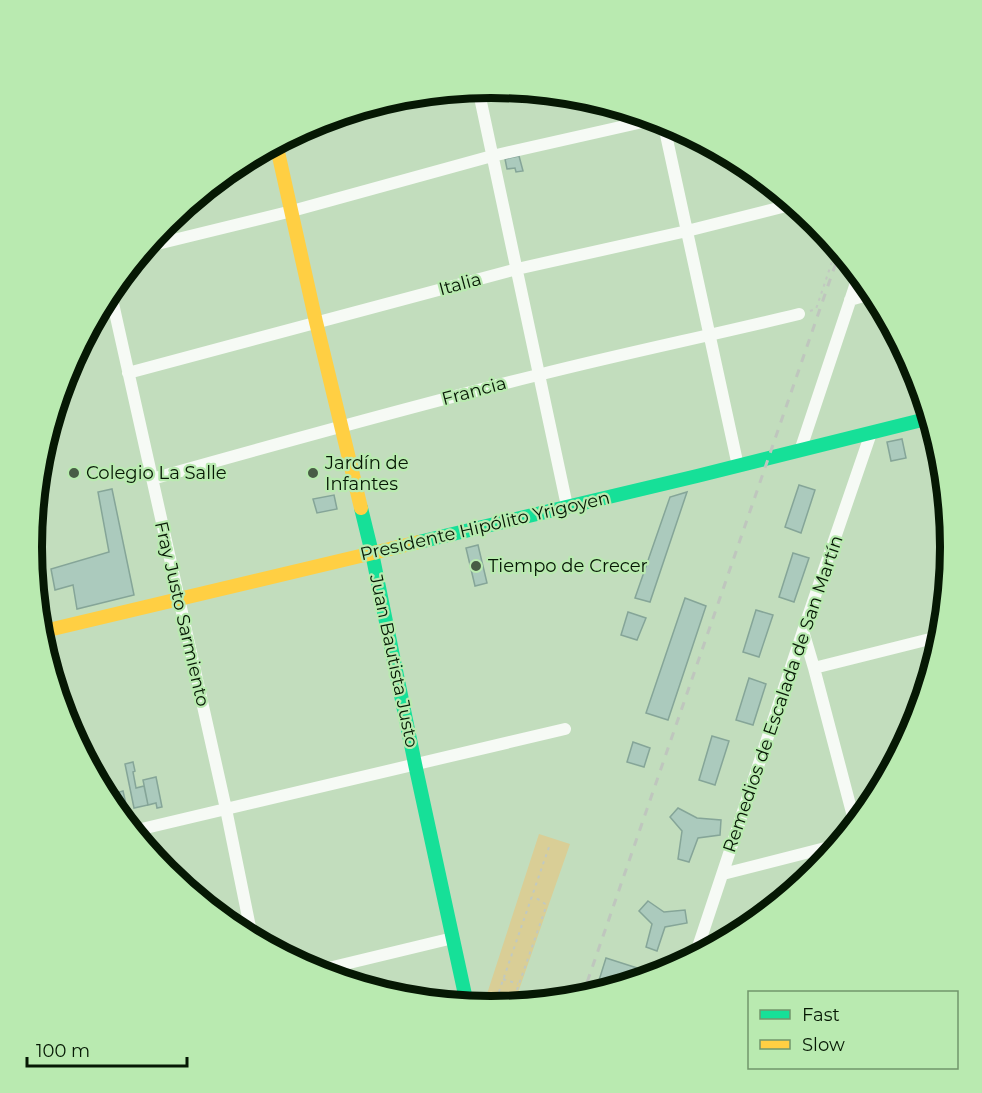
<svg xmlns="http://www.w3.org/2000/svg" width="982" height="1093" viewBox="0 0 982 1093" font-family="Montserrat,sans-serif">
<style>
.green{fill:#d9ce96}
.building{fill:#abcabd;stroke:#85a598;stroke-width:1.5}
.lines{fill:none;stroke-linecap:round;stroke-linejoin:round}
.path{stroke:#c1c9c0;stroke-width:2;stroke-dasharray:3 4.5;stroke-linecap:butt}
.street{stroke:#f6faf5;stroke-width:12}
.fast{stroke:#16e098;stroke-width:14}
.slow{stroke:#ffcf43;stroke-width:14}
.rail{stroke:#bfc6be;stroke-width:3;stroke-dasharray:8 8;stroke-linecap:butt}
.poi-dot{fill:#485d45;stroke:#b9eab0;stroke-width:2}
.labels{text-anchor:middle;stroke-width:4.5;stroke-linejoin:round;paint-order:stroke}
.street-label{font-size:18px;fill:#061804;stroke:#b9eab0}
.poi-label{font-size:18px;fill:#061804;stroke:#b9eab0;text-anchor:start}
.rim{fill:none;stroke:#061804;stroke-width:8}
</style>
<rect width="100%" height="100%" fill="#c2ddbd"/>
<path class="green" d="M539 834 570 844 514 1004 491 1006 477 1005 476 997H486Z"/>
<path class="building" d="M519 156 523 171 516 172 515 168 507 169 505 159Z
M902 439 906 458 891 461 887 442Z
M799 485 815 490 801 533 785 527Z
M112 489 134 595 77 609 73 585 55 590 51 569 109 552 98 492Z
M687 492 650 602 635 598 670 497Z
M334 495 337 509 317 513 313 499Z
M32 540 38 563 33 564 32 546Z
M478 545 487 583 475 586 466 548Z
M793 553 809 558 794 602 779 597Z
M685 598 706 606 668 720 646 713Z
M756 610 773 615 759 657 743 652Z
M628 612 646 618 637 640 621 635Z
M749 678 766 684 753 725 736 720Z
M712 736 729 741 715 785 699 780Z
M633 742 650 748 644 767 627 762Z
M133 762 135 771 133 772 136 788 144 786 148 805 134 808 125 764Z
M156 777 162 807 157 808 156 803 148 805 143 780Z
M112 790 113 791H116L119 807 114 808 103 791Z
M123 791 126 804 119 806 116 793Z
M678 808 697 818 721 820 720 835 698 838 689 862 678 859 682 831 670 817Z
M648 901 664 912 685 910 687 923 665 927 657 951 646 947 652 924 639 911Z
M606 958 656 974 595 993Z"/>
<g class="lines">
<path class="path" d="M810 311 816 309 837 247
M503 979 518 984
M496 1001 508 1004
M512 1004 545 910V904L540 900 532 897
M494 1006 550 844"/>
<path class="street" d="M478 88 567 506
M663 121 738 466
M145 247 292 211 492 156 656 119
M110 290 226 809 252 937
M850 300 874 293
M128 373 517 269 687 231 794 204
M800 451 859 274
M152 479C280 443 409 407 538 375 625 353 713 335 799 314
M803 631 814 668 942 636
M814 668 855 824
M133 831 565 729
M723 874 837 845
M695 956 803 631 871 433
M316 971 453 938"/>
<path class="fast" d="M361 508 372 553 415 764 467 1004
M419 542 697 476 930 418"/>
<path class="slow" d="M276 143 316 322 361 508
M40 632 419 542"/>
<path class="rail" d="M582 997 840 251"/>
</g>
<g class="poi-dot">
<circle cx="74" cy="473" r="6"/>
<circle cx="313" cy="473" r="6"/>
<circle cx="476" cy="566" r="6"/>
</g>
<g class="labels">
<g class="street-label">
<text transform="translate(460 284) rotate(-15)" y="6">Italia</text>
<text transform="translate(474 391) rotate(-15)" y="6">Francia</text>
<text transform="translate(485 526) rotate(-13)" y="6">Presidente Hipólito Yrigoyen</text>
<text transform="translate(182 614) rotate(77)" y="6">Fray Justo Sarmiento</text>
<text transform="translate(394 661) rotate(78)" y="6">Juan Bautista Justo</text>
<text transform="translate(783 694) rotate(-71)" y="6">Remedios de Escalada de San Martín</text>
</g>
<g class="poi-label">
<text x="325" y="469">Jardín de<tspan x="325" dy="21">Infantes</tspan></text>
<text x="86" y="479">Colegio La Salle</text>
<text x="488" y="572">Tiempo de Crecer</text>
</g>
</g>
<path d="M0 0H982V1093H0ZM42 547a449 449 0 1 1 898 0a449 449 0 1 1-898 0Z" fill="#b9eab0" fill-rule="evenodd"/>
<path class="rim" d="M42 547a449 449 0 1 1 898 0a449 449 0 1 1-898 0Z"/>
<rect x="748" y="991" width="210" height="78" fill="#b9eab0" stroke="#71966b" stroke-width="1.5"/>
<rect x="760" y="1010" width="30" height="9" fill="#16e098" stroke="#71966b" stroke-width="1.5"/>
<text x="802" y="1021" font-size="18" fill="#061804">Fast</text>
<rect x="760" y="1040" width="30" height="9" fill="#ffcf43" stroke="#71966b" stroke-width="1.5"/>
<text x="802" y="1051" font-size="18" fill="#061804">Slow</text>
<path d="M27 1057v9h160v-9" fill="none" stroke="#061804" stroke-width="3"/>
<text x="36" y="1057" font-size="18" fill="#061804" stroke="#b9eab0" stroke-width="4.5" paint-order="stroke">100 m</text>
</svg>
